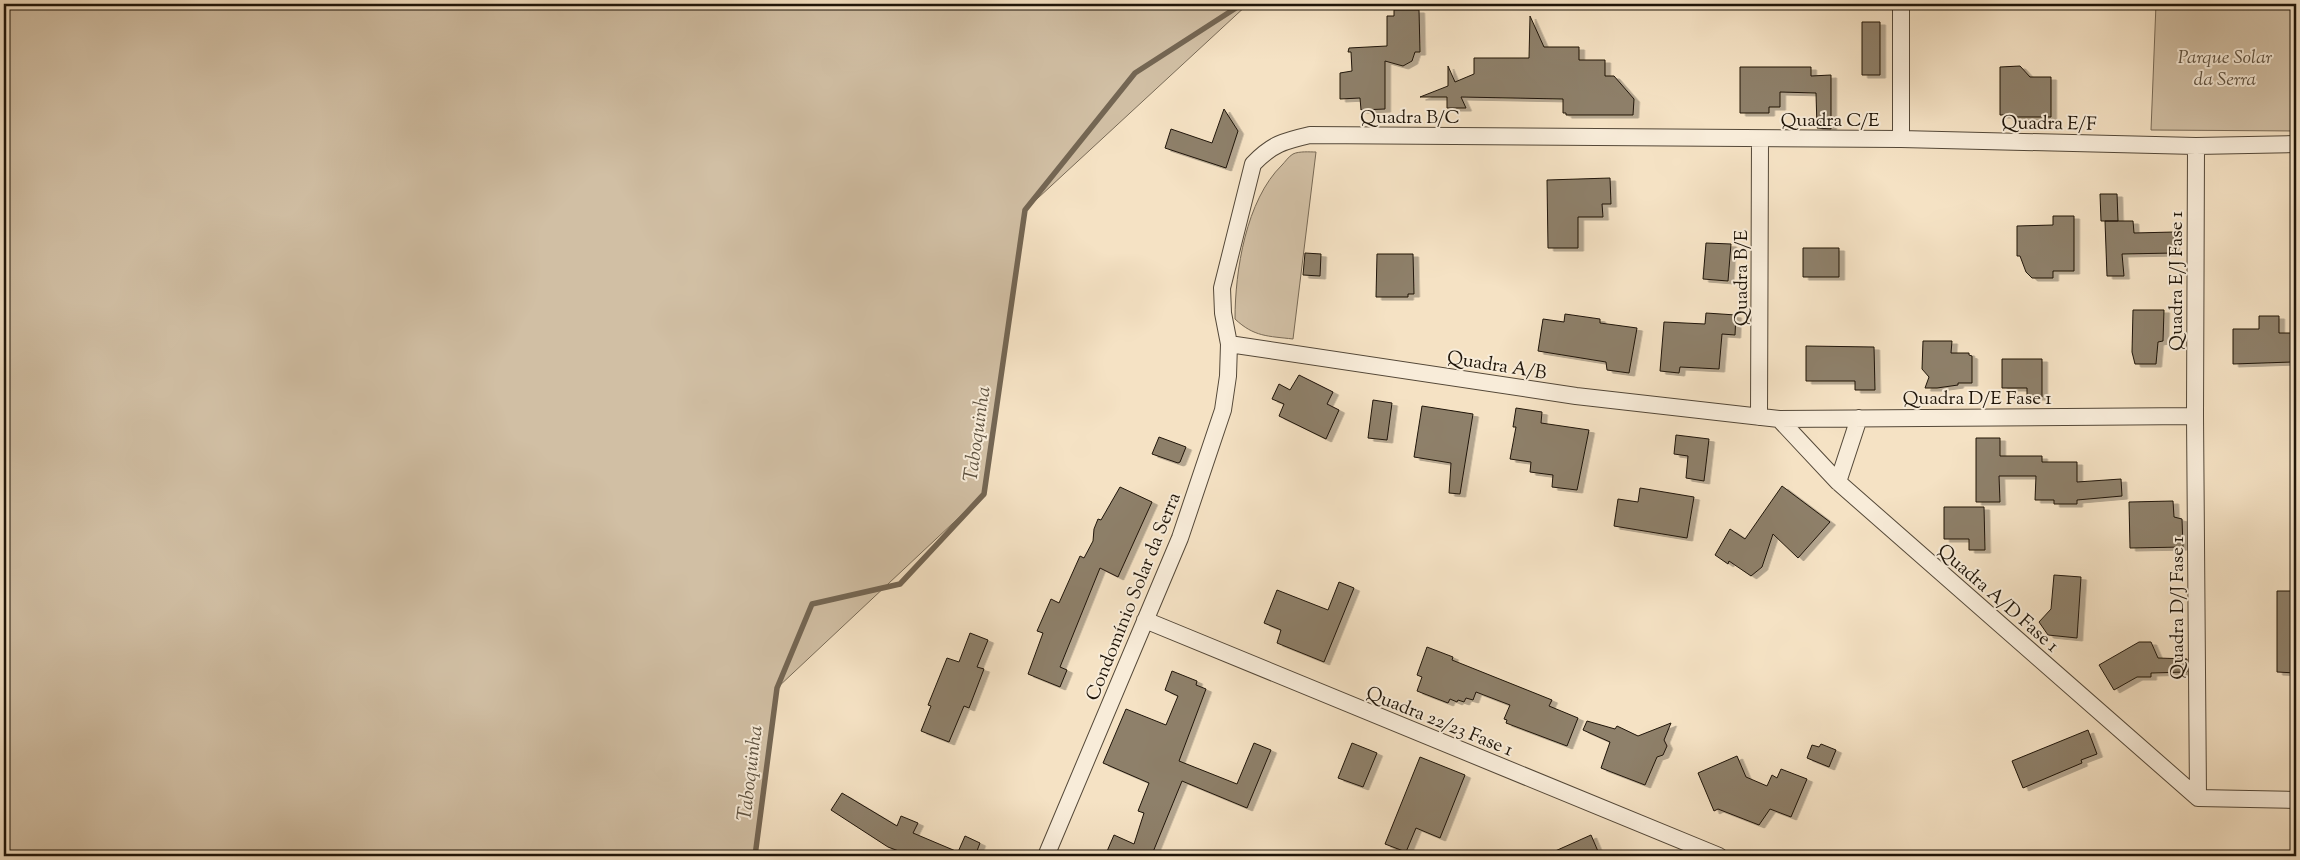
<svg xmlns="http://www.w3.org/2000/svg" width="2300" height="860" viewBox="0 0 2300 860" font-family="'Sorts Mill Goudy',serif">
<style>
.green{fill:#d1bfa4;stroke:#786a56}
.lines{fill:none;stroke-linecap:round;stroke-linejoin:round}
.stream{stroke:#746653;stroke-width:5.5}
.building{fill:#8e806a;stroke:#1f1509;filter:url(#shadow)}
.minor-casing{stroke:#544838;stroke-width:18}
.minor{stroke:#f8ecd9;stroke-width:16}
.labels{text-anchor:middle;stroke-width:4;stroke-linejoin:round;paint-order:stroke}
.park-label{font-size:19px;font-style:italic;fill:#5d503f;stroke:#f8ecd9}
.street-label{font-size:19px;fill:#1f1509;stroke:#f8ecd9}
.water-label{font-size:20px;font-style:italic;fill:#5e5240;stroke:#f8ecd9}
</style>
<defs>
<filter id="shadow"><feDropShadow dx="5.5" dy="3" stdDeviation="0" flood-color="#0004"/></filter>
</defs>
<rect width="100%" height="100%" fill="#f5e2c4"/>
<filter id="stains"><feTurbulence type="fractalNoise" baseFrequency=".004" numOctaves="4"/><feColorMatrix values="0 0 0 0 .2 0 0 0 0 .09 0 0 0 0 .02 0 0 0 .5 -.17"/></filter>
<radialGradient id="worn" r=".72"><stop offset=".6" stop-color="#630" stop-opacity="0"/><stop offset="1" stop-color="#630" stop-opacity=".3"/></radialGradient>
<path class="green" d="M4 4H1248L1025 210 984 494 777 688 755 856H4Z
M2156 4H2296V131L2151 130Z
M1316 152 1293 339C1268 336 1254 337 1235 319 1235 271 1246 200 1282 165 1285 162 1289 156 1293 154 1299 151 1310 152 1316 152Z"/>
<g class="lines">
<path class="stream" d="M755 856 777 688 812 604 900 584 984 494 1025 210 1135 73 1242 4"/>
</g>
<path class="building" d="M1394 10H1419L1420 52H1415L1412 61 1403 66 1385 61V109L1361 110 1360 98 1340 99V73L1352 71 1351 52H1348L1349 48 1387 46V16H1394Z
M1530 16 1544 47H1579V60H1605V76H1614L1634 99 1633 115H1566V113H1563V99L1461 97 1466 108H1447V97H1420L1448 86V66L1455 82 1474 74V58H1529Z
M1862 22H1880V75H1862Z
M2020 66 2030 77H2051V117H2007V115H2000V67Z
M1740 67H1811V76L1831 75V129L1817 128 1816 93 1780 92V107H1769V113H1740Z
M1224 109 1238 131 1226 168 1165 148 1171 129 1212 143Z
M1610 178 1611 204H1602L1603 217H1578V248H1548L1547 180Z
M2100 194H2117L2118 221H2101Z
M2053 216H2074V271H2053V278H2032L2026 272 2020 256H2017V226L2053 225Z
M2105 221H2133L2134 233 2174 232V253L2122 254 2124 276H2107Z
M1706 243 1731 244 1728 281 1703 279Z
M1803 248H1839V277H1803Z
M1305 253 1321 254 1320 276 1303 275Z
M1377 254H1413L1414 294H1408V297H1376Z
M2133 310H2164L2163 341 2158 342 2156 364H2135L2132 352Z
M1706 313 1736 315 1735 335 1722 334 1719 369 1680 367 1679 373 1660 371 1664 322 1705 324Z
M1565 314 1600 319V323L1637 328 1629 373 1607 370 1606 362 1538 351 1543 319 1564 322Z
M2259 316H2279V333H2291L2292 362 2233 364V329H2259Z
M1923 341H1952L1951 353H1969V355L1972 356V383H1958V385L1937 388H1925L1929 377 1922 369Z
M1806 346 1874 347 1875 390H1855V381H1806Z
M2002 359H2042V397H2027V388H2002Z
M1299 375 1333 392 1327 404 1339 410 1326 439 1279 416 1284 404 1272 399 1279 384 1290 390Z
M1373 400 1392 403 1387 440 1368 438Z
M1422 406 1473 414 1460 494 1449 493 1451 463 1414 457Z
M1516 408 1542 412 1541 423 1589 430 1577 490 1552 487 1553 475 1530 472 1531 462 1510 459 1516 427H1513Z
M1676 435 1709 439 1704 481 1686 478 1688 456 1674 454Z
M1159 437 1186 447 1180 462 1178 463 1152 454Z
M1976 438H2000V456H2042V462H2077V482L2121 479 2122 496 2077 500V504H2054V500H2035L2036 476H1999L2000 502H1976Z
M1782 486 1830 522 1798 558 1773 534 1762 567 1751 576 1729 561 1728 564 1715 555 1730 529 1745 539Z
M1120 487 1152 502 1118 577 1100 568 1060 667 1067 670 1060 687 1028 674 1043 633 1037 631 1051 599 1059 603 1080 556 1084 558 1093 541 1094 529 1098 519 1101 520Z
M1640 488 1694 497 1687 538 1614 526 1618 499 1638 502Z
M2173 501 2174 517 2182 519 2183 547 2130 548 2129 502Z
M1944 507H1984L1985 550H1969V539H1944Z
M2054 575 2081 577 2077 638 2048 635 2039 622 2051 609Z
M1339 582 1354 588 1324 662 1277 643 1281 630 1264 623 1277 590 1328 610Z
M2277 591H2296V673L2277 672Z
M970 633 988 640 977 667 984 669 969 708 964 706 949 742 921 731 931 706 928 705 947 658 959 662Z
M2139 642H2151L2158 658 2187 659V672L2151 673V677H2137L2114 690 2099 665Z
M1427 647 1453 657 1452 660 1552 700 1549 706 1578 718 1567 746 1506 723 1507 720 1504 719 1510 705 1476 692 1473 700 1466 698 1464 702 1458 700 1457 702 1450 699 1448 703 1417 691 1422 677 1417 675Z
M1172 671 1197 681 1196 685 1206 689 1179 761 1237 784 1254 743 1271 750 1247 808 1182 781 1153 852 1162 856H1105L1114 835 1134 844 1144 813 1138 811 1149 783 1103 763 1126 709 1166 725 1178 696 1165 690Z
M1587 721 1615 729 1617 726 1638 736 1671 723 1664 740 1667 746 1663 755 1657 757 1645 785 1601 768 1610 742 1583 730Z
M2088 730 2097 754 2081 760 2082 763 2023 788 2012 761Z
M1352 743 1377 753 1363 787 1338 778Z
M1821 744 1836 750 1829 767 1807 758 1812 745 1819 747Z
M1737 756 1746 777 1767 786 1772 775 1777 778 1781 769 1807 779 1791 817 1770 809 1759 825 1718 809 1714 811 1698 773Z
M1420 757 1465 775 1440 838 1416 828 1406 852 1385 844Z
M842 793 897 826 901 816 918 823 913 833 958 852 965 836 980 843 975 856H912L888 847 831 810Z
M1591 835 1600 856H1544Z"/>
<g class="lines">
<g class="minor-casing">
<path id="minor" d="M1901 139V4
M2196 146 2195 416 2198 798
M1229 344 1576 396 1779 419 2195 416
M1759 417 1760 139
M1779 419 1838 482 2198 798
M1838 482 1859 418
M1145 620 1719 856
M2198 798 2296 800
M1046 856 1180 538 1223 410 1228 376 1229 344 1223 313 1222 288 1253 164C1272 144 1284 141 1310 135L1901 139 2196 146 2296 144"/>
</g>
<use href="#minor" class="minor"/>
</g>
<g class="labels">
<g class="park-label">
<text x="2225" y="63">Parque Solar<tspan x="2225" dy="22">da Serra</tspan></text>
</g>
<g class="street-label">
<text x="1410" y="123">Quadra B/C</text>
<text x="1830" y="126">Quadra C/E</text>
<text transform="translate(2049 122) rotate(1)" y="7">Quadra E/F</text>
<text transform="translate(1740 278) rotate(-90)" y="7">Quadra B/E</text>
<text transform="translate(2175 281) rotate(-90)" y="7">Quadra E/J Fase 1</text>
<text transform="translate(1497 364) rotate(9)" y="7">Quadra A/B</text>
<text x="1977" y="404">Quadra D/E Fase 1</text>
<text transform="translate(1132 596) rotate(-68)" y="7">Condomínio Solar da Serra</text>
<text transform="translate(1999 597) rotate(41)" y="7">Quadra A/D Fase 1</text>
<text transform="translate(2176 608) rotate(-90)" y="7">Quadra D/J Fase 1</text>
<text transform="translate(1440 720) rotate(22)" y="7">Quadra 22/23 Fase 1</text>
</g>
<g class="water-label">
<text transform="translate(976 434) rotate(-82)" y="7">Taboquinha</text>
<text transform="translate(749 773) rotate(-83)" y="7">Taboquinha</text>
</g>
</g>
<rect width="2300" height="860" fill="none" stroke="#f5e2c4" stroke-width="20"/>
<rect x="5" y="5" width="2290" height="850" fill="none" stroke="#1f1509" stroke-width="2.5"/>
<rect x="10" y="10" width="2280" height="840" fill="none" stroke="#1f1509"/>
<rect width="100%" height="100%" filter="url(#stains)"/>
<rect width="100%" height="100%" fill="url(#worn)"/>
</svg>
